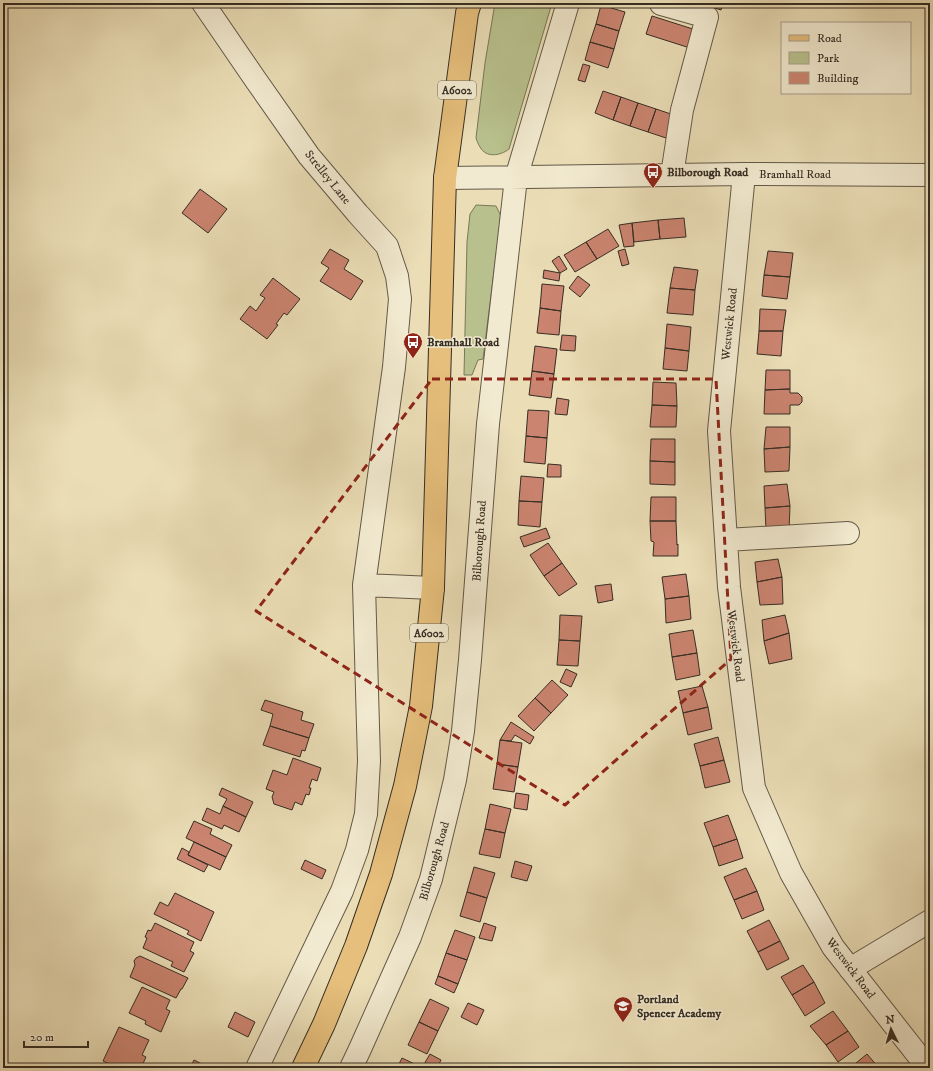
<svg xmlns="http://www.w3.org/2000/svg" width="933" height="1071" viewBox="0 0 933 1071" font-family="'IM FELL DW Pica',serif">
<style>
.green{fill:#b8c18d;stroke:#777758}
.building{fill:#cb8470;stroke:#362d23}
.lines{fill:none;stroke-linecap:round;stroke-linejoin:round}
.minor-casing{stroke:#635948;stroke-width:24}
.major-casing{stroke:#362d23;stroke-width:24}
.minor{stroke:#f2ead0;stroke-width:22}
.major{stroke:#e6bf7c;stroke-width:22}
.marked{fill:none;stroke:#8f2418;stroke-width:3;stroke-dasharray:8 5;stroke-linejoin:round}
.labels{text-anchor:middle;stroke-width:3;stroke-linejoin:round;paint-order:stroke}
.shield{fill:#f2ead0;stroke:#6e6657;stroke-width:1}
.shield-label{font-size:11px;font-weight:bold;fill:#362d23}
.poi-label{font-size:12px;font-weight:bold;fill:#362d23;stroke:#f2ead0;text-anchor:start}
.street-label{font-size:12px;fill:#362d23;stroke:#f2ead0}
</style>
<rect width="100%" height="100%" fill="#ebdeb7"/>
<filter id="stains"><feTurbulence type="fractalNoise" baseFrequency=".005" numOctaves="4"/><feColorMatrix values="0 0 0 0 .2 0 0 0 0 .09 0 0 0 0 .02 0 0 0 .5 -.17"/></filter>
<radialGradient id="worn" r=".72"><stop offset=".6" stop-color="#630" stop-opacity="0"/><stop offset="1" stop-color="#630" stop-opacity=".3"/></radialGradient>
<path class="green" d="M495 3H552L509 149C500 156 486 158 480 147 478 144 477 141 476 138L485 63Z
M476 205 496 206 501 216 483 359 478 360 472 375H464L467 242 470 214Z"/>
<path class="building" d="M700 3H723L721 10Z
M601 5 625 12 619 31 596 24Z
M652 16 696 30 690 48 646 34Z
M596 24 619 31 614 49 590 42Z
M590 42 614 49 608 68 585 60Z
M583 64 590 66 585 82 578 80Z
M603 91 621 97 613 120 595 113Z
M621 97 638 103 630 126 613 120Z
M638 103 656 109 648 132 630 126Z
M656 109 674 115 666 138 648 132Z
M200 189 227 209 208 233 182 213Z
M684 218 686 237 660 239 658 220Z
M658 220 660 239 634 242 632 223Z
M632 223 634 246 624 247 619 225Z
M608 229 619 246 597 259 586 242Z
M586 242 597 259 575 272 564 255Z
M330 249 349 260 344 269 363 281 351 300 320 281 329 268 321 263Z
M625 249 629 264 622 266 618 251Z
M768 251 793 253 790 277 764 275Z
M559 256 567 269 560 273 552 261Z
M674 267 698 270 695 290 670 288Z
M544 270 560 273 559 281 543 278Z
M764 275 790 277 787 299 762 296Z
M578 276 590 285 580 297 569 288Z
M273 278 300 299 287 315 284 313 276 324 278 325 267 339 240 319 250 306 256 311 265 298 260 295Z
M542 284 564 286 561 311 540 308Z
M670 288 695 290 693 315 667 313Z
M540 308 561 311 559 335 537 333Z
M760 309 786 310 783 331H759Z
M667 324 691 327 689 351 665 348Z
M759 331H783L781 356 757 354Z
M562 335 576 336 575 351 560 350Z
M535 346 557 349 554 374 532 371Z
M665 348 689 351 687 371 663 369Z
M766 370H790V389L765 390Z
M532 371 554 374 551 398 529 395Z
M653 382 676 383 677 406 652 405Z
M790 389V393H798L802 397V402L799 405H790V414H764L765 390Z
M557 398 569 400 567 415 555 414Z
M652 405 677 406 676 427H650Z
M528 410 549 411 547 438 526 436Z
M766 427H790V447L764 449Z
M526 436 547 438 545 464 524 462Z
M651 439H675V462L650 461Z
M790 447 789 471 765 472 764 449Z
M650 461 675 462V485L650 484Z
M548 464 561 465V477H547Z
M521 476 544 478 542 502 519 501Z
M787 484 790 506 765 508 764 486Z
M651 497H676V521H650Z
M519 501 542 502 540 527 518 525Z
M790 506 789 530H766L765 508Z
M650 521H676L677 545 678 544V556H653L654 542 651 541Z
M546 528 550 538 524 547 520 537Z
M548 543 562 563 544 576 530 555Z
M778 559 782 577 757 582 755 562Z
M562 563 577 584 559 596 544 576Z
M686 574 689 596 665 599 662 577Z
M782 577 783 604 760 605 757 582Z
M611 584 613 600 598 603 595 586Z
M689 596 691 619 666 623 665 599Z
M560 615 582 616 580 641 559 640Z
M785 615 789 633 764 641 762 620Z
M693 630 697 653 672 657 669 634Z
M789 633 792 659 769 664 764 641Z
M559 640 580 641 578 666 557 665Z
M697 653 700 675 676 680 672 657Z
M566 669 577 674 571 687 560 682Z
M552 680 568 695 551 713 535 698Z
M702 686 708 707 683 713 678 691Z
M535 698 551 713 534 731 518 716Z
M265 700 303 712 301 720 314 724 309 738 270 726 273 714 261 710Z
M708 707 712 729 688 735 683 713Z
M511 722 534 737 530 744 515 735 511 741 500 740Z
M270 726 309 738 305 751 302 750 300 757 263 745Z
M718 737 724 760 700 766 694 744Z
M500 740 522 743 518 767 497 764Z
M293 758 321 768 317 781 312 779 309 788H311L309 795 306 794 302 805 295 802 292 810 274 804 272 797 274 792 266 789 273 770 287 775Z
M724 760 730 782 705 788 700 766Z
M497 764 518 767 514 792 493 789Z
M222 788 253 802 246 817 223 806 227 799 219 795Z
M516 793 529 795 527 810 514 808Z
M490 804 511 809 505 833 485 829Z
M223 806 246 817 239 832 224 825 222 829 202 820 207 808 220 814Z
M728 815 737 839 713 847 704 823Z
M194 821 212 829 210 834 232 845 226 857 186 838Z
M485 829 505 833 500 858 479 854Z
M737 839 743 858 719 866 713 847Z
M194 842 226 857 220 870 188 855Z
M182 848 189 852 188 855 208 865 204 872 177 859Z
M305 860 326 870 322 879 301 869Z
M515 861 532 866 527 881 511 877Z
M474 867 495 873 487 898 467 892Z
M746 868 757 891 734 900 724 877Z
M757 891 764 910 742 919 734 900Z
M467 892 487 898 480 922 460 916Z
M175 893 214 912 201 941 187 934 189 931 154 914 160 902 168 906Z
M769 920 780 941 758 952 747 931Z
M155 923 194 942 190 951 194 953 184 972 171 966 173 962 143 948 147 938 145 937 148 930 151 931Z
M484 923 496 927 492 941 479 938Z
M455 930 475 937 467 960 446 953Z
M780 941 789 959 767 970 758 952Z
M446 953 467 960 458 984 438 976Z
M140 956 188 978 182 989H181L176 998 130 977 135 965 134 961 136 958Z
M803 965 814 982 792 995 781 977Z
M438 976 458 984 454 993 435 984Z
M814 982 825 1003 805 1016 792 995Z
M142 987 170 1000 166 1009 170 1011 161 1032 145 1024 146 1021 129 1013Z
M430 999 449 1008 438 1031 419 1022Z
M468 1003 484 1010 477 1025 461 1017Z
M833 1011 848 1031 826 1045 810 1026Z
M235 1012 255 1022 248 1037 228 1027Z
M419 1022 438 1031 427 1054 408 1045Z
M119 1027 149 1040 142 1055 146 1057 141 1068H119L103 1061Z
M848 1031 859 1047 838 1062 826 1045Z
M430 1054 441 1060 437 1068H427L423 1066Z
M867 1054 879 1068H850Z
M402 1058 421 1067 423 1068H397Z
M194 1060 210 1068H190Z"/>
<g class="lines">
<g class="minor-casing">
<path id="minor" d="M203 3 255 79 309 156 358 214 387 246 397 276 400 299 394 367 364 585 369 761 366 814 357 850 342 891 257 1068
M661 4 707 17 682 110 672 175
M744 174 719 431 729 587 754 788 791 873 833 947 928 1068
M445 178 744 174 930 175
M726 540 848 533
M364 585 433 588
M850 969 930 921
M351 1068 360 1049 410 937 431 879 455 780 463 731 470 660 488 424 516 178 568 3"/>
</g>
<g class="major-casing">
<path id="major" d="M303 1068 324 1024 356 946 381 874 405 786 421 706 433 588 445 178 467 13 470 3"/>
</g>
<use href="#minor" class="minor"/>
<use href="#major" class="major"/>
</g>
<path class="marked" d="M432 379H716L731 659 565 805 256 611Z"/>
<defs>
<g id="bus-pin" transform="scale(1)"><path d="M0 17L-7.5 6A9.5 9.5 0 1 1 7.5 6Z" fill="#8f2418" stroke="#f2ead0"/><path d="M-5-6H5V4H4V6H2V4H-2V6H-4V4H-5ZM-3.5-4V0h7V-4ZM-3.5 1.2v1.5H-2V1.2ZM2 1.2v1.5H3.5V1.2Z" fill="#fff"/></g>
<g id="school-pin" transform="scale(1)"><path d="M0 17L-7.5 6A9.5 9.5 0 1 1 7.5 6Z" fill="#8f2418" stroke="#f2ead0"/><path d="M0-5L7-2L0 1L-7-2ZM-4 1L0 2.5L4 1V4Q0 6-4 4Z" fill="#fff"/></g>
</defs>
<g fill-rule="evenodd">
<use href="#bus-pin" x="653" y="172"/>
<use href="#bus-pin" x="413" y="342"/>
<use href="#school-pin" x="623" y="1006"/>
</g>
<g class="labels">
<g class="shield">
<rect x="438" y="81" width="38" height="18" rx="3"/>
<rect x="410" y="624" width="38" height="18" rx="3"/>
</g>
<g class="shield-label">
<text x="457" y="94">A6002</text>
<text x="429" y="637">A6002</text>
</g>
<g class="poi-label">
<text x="667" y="176">Bilborough Road</text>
<text x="427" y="346">Bramhall Road</text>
<text x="637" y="1003">Portland<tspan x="637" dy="14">Spencer Academy</tspan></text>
</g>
<g class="street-label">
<text x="795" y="178">Bramhall Road</text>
<text transform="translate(328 177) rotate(51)" y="4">Strelley Lane</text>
<text transform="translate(729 324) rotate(-84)" y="4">Westwick Road</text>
<text transform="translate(479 541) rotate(-86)" y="4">Bilborough Road</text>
<text transform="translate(736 646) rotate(83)" y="4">Westwick Road</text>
<text transform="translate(434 861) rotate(-74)" y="4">Bilborough Road</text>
<text transform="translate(851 968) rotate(53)" y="4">Westwick Road</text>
</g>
</g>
<rect width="933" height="1071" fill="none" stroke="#ebdeb7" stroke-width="16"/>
<rect x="4" y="4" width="925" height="1063" fill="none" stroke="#362d23" stroke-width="2"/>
<rect x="8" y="8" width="917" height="1055" fill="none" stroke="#362d23"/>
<rect x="781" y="22" width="130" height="72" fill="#f2ead0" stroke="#a79e8b"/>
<rect x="789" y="35" width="20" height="6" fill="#e6bf7c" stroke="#a79e8b"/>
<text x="817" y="42" font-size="12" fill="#362d23">Road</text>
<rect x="789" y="52" width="20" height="12" fill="#b8c18d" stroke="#a79e8b"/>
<text x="817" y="62" font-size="12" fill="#362d23">Park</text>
<rect x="789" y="72" width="20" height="12" fill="#cb8470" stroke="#a79e8b"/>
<text x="817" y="82" font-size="12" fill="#362d23">Building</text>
<g transform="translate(891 1029) rotate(355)" stroke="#f2ead0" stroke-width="3" paint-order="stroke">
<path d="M0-3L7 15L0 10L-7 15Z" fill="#362d23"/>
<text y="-6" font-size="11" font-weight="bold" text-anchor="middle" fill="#362d23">N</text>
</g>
<path d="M24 1041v6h64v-6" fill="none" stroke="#362d23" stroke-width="2"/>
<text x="30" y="1041" font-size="12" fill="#362d23" stroke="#f2ead0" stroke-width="3" paint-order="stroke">20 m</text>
<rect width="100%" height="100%" filter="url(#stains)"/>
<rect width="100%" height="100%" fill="url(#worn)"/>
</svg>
